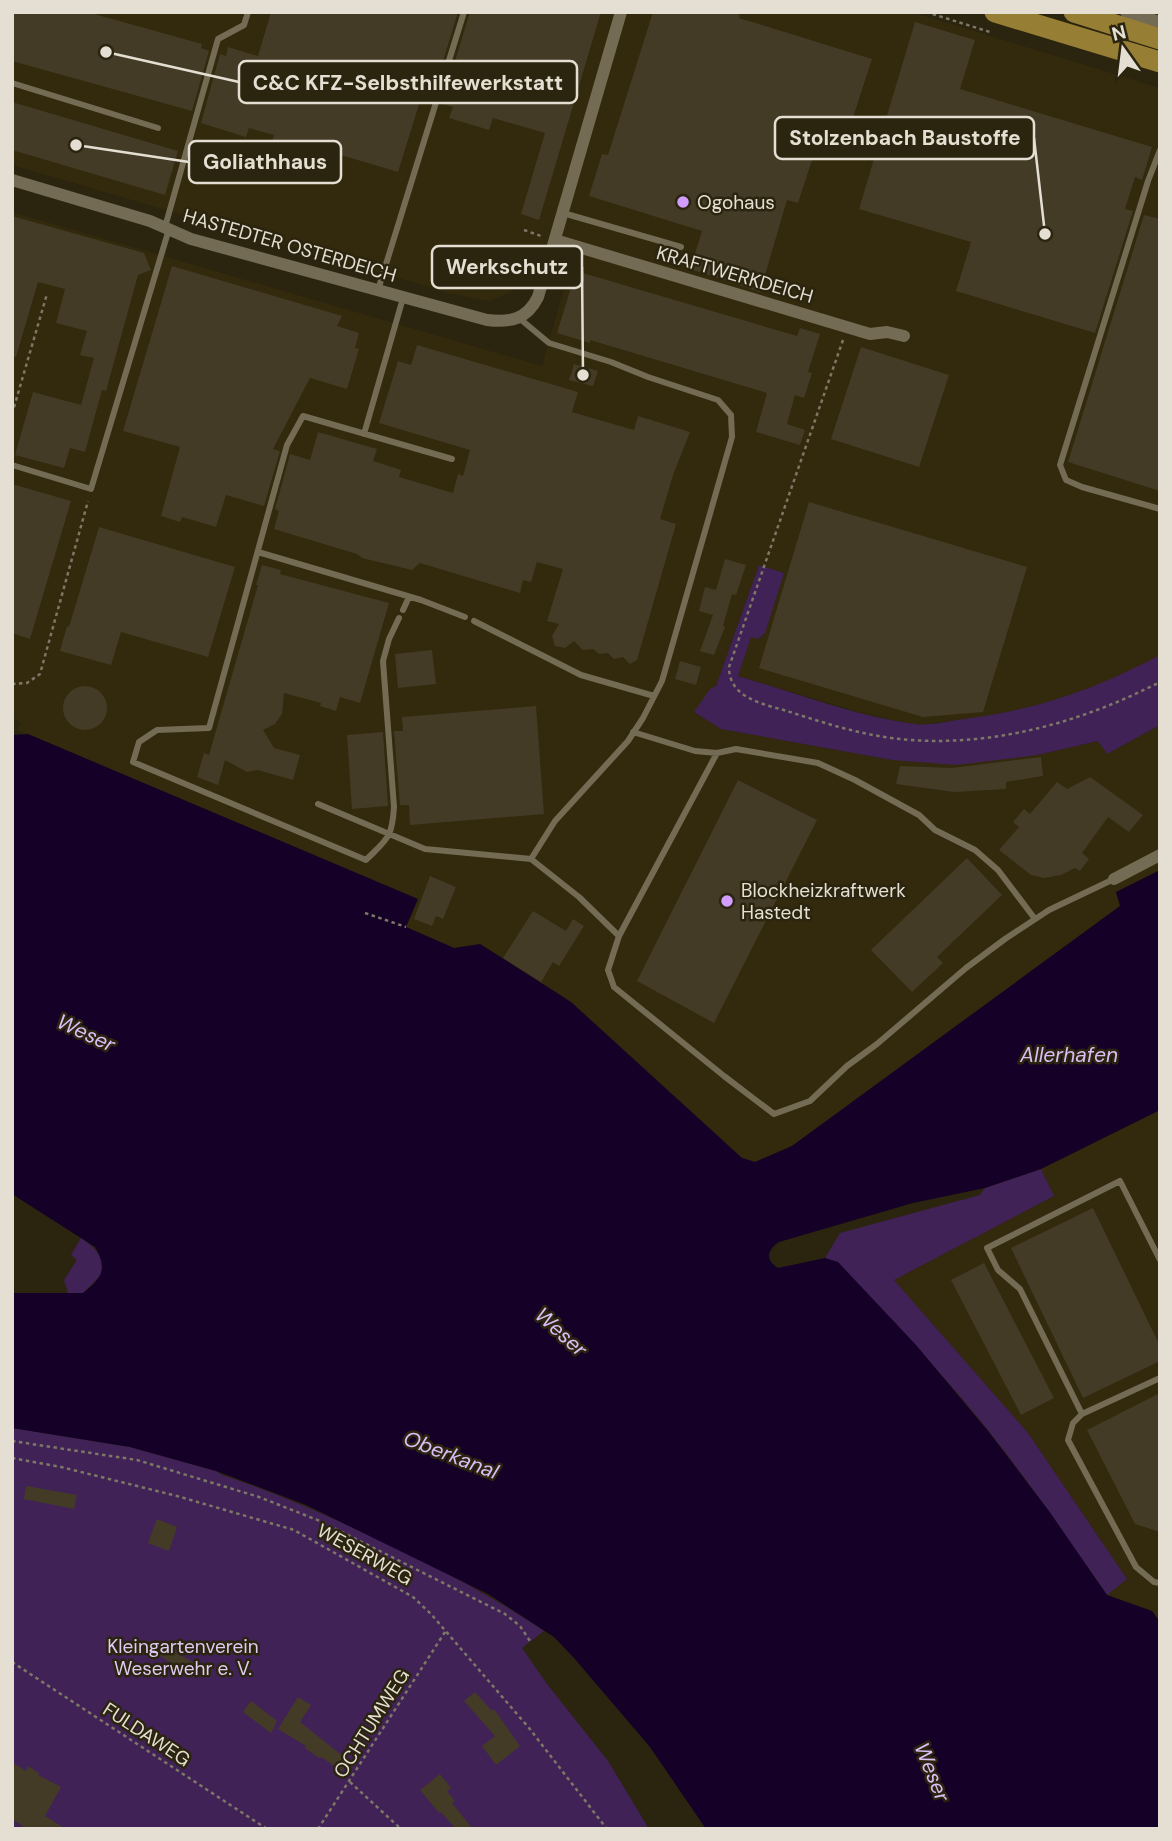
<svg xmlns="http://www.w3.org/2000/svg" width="1172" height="1841" viewBox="0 0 1172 1841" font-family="'DM Sans',sans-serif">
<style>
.built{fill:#33290d}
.green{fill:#402257}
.water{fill:#150027}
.building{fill:#433b26}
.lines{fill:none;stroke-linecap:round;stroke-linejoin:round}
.path{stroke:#7d7766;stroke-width:2.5;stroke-dasharray:3.5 3.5;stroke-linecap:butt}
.service{stroke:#746b54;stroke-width:6}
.minor{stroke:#746b54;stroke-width:12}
.primary{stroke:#977e35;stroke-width:21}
.poi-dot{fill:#d19dfe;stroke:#2b240f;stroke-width:2.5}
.labels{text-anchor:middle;stroke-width:5;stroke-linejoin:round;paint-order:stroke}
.poi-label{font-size:19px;fill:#e4dfd2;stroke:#2b240f;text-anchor:start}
.street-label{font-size:19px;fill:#e4dfd2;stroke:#2b240f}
.park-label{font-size:19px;fill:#dfcbf2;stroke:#2b240f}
.water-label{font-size:21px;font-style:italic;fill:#dbbdf7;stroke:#2b240f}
.leader{fill:none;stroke:#e4dfd2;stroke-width:2.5}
.callout-dot{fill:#e4dfd2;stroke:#2b240f;stroke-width:2.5}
.callout{fill:#2b240f;stroke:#e4dfd2;stroke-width:2.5}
.callout-label{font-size:21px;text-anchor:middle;font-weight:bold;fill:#e4dfd2}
</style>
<rect width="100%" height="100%" fill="#2b240f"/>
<path class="built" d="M12 12H912L1160 88V655L1120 676 1051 703 982 717 917 725 866 714 738 676 751 636 783 573 759 565 716 686 694 712 721 729 891 760 1037 755 1099 741 1107 754 1160 725V870L1116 892 1120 906 792 1146 755 1162 742 1158 571 1002 480 944 454 948 406 927 417 899 17 730 21 722 12 718V212L542 366 572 260 531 246 519 282 509 293 489 301 449 293 12 165Z
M1160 1110V1622L1152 1611 1107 1595 1127 1579 1028 1433 894 1280 1054 1196 1041 1169Z"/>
<path class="green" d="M759 565 784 573 765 633 758 639 751 637 738 676C796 693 855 716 914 724 928 726 943 722 957 720 1033 711 1092 691 1160 655V725L1107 754 1098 741 1037 755 957 765 892 760 721 729 694 712 710 689 716 686Z
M1041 1169 1054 1196 894 1280 1028 1433 1127 1579 1107 1595C1068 1539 1030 1483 988 1430 941 1372 890 1317 838 1263L825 1258 840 1233 980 1195 985 1188Z
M81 1238C95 1248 105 1256 101 1275L83 1293H68L64 1280 77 1260 71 1255Z
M12 1428 130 1447 216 1471 222 1475C279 1494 332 1517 385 1543 441 1569 493 1597 544 1631L522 1648 547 1684 608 1761 649 1829H12Z"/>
<path class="water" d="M28 734 418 899 406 927 454 948 480 944 571 1002 742 1158 755 1162 792 1146 1120 906 1116 892 1160 870V1110L1041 1169 985 1188 913 1203 779 1242C767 1250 765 1260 778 1268L825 1258 838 1262 916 1345 988 1431 1049 1511 1107 1595 1152 1611 1160 1622V1829H706L650 1747 574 1658 554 1637 488 1594 306 1505 216 1471 130 1447 12 1428V1293H83C102 1278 108 1269 95 1247L12 1194V735Z"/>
<path class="building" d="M12 12H87L202 44 201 48 209 51 192 111 12 61Z
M271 12H458L431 100 421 98 398 172 307 145 305 155 271 145 274 135 249 128 246 137 201 123 220 54 226 56 228 47 258 56Z
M470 12H601L539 220 521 214 545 133 493 118 489 130 449 118 453 107 442 104Z
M653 12H732L740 15 739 18 872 59 846 139 803 126 795 151 813 157 798 203 787 200 760 292 690 269 702 231 589 196 602 154 608 155Z
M915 22 975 40 960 89 1152 147 1142 180 1135 177 1125 209 1133 211 1095 333 956 291 971 242 859 209Z
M12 102 178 151 165 195 12 150Z
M1144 215 1160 219V491L1068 462Z
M12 216 144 253 151 270 138 275 106 391 102 390 85 452 70 448 64 468 15 455 33 392 81 405 94 358 80 355 87 331 56 323 65 289 38 282 16 357 12 356Z
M172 266 342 316 337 326 359 333 355 348 359 349 347 389 310 378 273 449 280 451 264 506 226 495 216 527 182 517 180 522 161 516 180 447 123 431Z
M576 271 797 336 800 328 820 334 808 372 812 373 804 398 795 395 787 424 805 430 800 445 756 432 767 393 590 340V343L557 333Z
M417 345 578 392 572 412 634 430 638 416 690 432 673 475 660 519 676 524 637 660 630 664 623 657 614 659 608 653 599 654 593 649 583 650 574 641 565 648 555 646 552 636 559 624 547 621 563 569 537 562 531 582 523 580 520 593 420 563 412 570 362 558 357 554 274 529 279 511 275 509 290 454 310 460 318 432 377 449 373 461 401 470 399 477 453 493 458 474 463 476 470 450 379 423 398 361 411 365Z
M861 347 949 375 919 467 831 439Z
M574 364 598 371 593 386 569 380Z
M12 484 71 501 30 639 12 633Z
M809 502 1027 567 983 712 923 717 759 668Z
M99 527 235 567 208 657 121 632 111 665 60 651 67 626 69 627Z
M725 559 746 565 736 595 732 594 723 626 725 627 714 655 700 651 713 615 699 611 705 587 716 590Z
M262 565 281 570 280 574 389 603 360 703 340 697 336 711 320 706 321 703 284 693 282 714 275 724 263 730 274 748 300 755 293 780 258 770 247 772 225 760 218 785 197 777 204 753 209 755 258 585H256Z
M432 650 436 684 398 688 395 654Z
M680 661 701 667 696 685 675 679Z
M63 708a22 22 0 1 1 44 0a22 22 0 1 1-44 0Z
M536 706 544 814 410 825 409 805H400L394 731H403L402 717Z
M383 732 388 806 352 809 347 735Z
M1041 757 1043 776 1006 782V789L954 792 896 784 900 766 952 768Z
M1090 777 1143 815 1129 832 1108 817 1082 853 1089 859 1080 871 1075 868 1061 875 1044 878 1031 875 999 850 1019 827 1013 822 1024 809 1030 814 1057 782 1067 789Z
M738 780 817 820 714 1023 637 981Z
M967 858 1002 895 937 957 943 963 912 992 871 950Z
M430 876 456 887 443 919 436 916 432 926 414 919Z
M533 911 566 931 573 919 584 926 559 966 553 962 541 982 503 958Z
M1093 1208 1160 1346V1361L1083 1398 1011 1248Z
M984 1263 1054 1398 1021 1415 951 1280Z
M1160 1393V1532L1135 1524 1087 1430Z
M26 1486 77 1495 74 1509 24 1499Z
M157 1519 177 1527 169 1551 148 1543Z
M159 1644 165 1647 168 1644 178 1651 176 1653 199 1665 192 1677 154 1652Z
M475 1692 492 1711 494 1709 520 1746 496 1765 482 1746 495 1736 464 1701Z
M298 1697 311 1705 300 1722 349 1761 342 1771 321 1757 319 1758 305 1748 306 1746 278 1729Z
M251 1701 277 1721 271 1733 243 1712Z
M12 1762 26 1771 28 1766 39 1773 38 1775 61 1787 45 1816 66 1829H27L12 1819Z
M440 1774 451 1788 447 1791 455 1801 452 1803 473 1829H456L441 1812 439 1813 420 1790Z"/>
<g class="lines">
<path class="path" d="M926 12 990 32
M524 230 541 236
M843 340 729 667C729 698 763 704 787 711 821 722 855 733 891 738 984 750 1078 724 1160 682
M12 414 47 294
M12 684 27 683 40 674 88 501
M365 913 406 927
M12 1441 137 1460 259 1497 320 1521 505 1614 520 1626 530 1641
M12 1458 61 1467 177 1496 294 1530 413 1597 431 1614 529 1728 607 1829
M12 1662 267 1829
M350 1782 401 1829
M318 1829 445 1632"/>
<path class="service" d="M12 83 158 128
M1160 150 1148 181 1060 465 1066 480 1082 487 1160 509
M563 213 681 247
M165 227 218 39 244 25 248 12
M378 290 464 12
M519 318 549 343 611 362 648 377 718 400 731 415 732 437 662 681 643 718 628 741 555 821 531 859
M364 434 403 298
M12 465 91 489 169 229
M258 552 421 600 465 617
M403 610 409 597
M399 618 389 639 383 661 394 807C392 838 388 838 366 860L133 762 139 742 157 730 209 728 287 445 303 416 452 459
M474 621 581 675 654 696
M633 732 695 751 717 753 736 749 818 763 855 780 919 815 935 830 975 850 998 870 1035 919
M318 804 425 849 531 859 579 897 619 936 608 970 614 987 724 1076 774 1114 810 1101 847 1066 877 1044 966 968 1005 939 1049 910 1114 879
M619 936 717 753
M1160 1378 1082 1414 1073 1423 1068 1440 1136 1567 1154 1582 1160 1583
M1082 1414 1020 1289 998 1270 987 1248 1120 1181 1160 1260"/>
<path class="minor" d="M1126 12 1160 22
M12 180 150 221 191 239 487 320C511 323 527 319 538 297L621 12
M555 240 870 334 887 332 904 336
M1114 879 1160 855"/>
<path class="primary" d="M995 12 1160 62
M1074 12 1160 39"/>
</g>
<g class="poi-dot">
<circle cx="683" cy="202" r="7"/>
<circle cx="727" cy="901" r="7"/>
</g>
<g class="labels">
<g class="poi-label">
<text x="697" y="209">Ogohaus</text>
<text x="741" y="897">Blockheizkraftwerk<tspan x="741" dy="22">Hastedt</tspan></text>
</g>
<g class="street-label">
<text transform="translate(290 245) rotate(16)" y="7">HASTEDTER OSTERDEICH</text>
<text transform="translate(735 274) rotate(16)" y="7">KRAFTWERKDEICH</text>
<text transform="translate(365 1554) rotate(29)" y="7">WESERWEG</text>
<text transform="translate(371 1723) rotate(-58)" y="7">OCHTUMWEG</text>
<text transform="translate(147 1734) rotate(33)" y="7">FULDAWEG</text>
</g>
<g class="park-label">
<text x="183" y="1653">Kleingartenverein<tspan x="183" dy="22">Weserwehr e. V.</tspan></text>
</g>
<g class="water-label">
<text transform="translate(86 1033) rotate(25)" y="7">Weser</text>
<text x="1069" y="1062">Allerhafen</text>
<text transform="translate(561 1332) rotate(42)" y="7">Weser</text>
<text transform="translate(451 1455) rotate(21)" y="7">Oberkanal</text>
<text transform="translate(932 1772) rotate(68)" y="7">Weser</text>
</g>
</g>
<path class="leader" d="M106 52L239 82M1045 234L1034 138M76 145L189 162M583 375L582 267"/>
<g class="callout-dot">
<circle cx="106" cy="52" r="7"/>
<circle cx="1045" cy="234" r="7"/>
<circle cx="76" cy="145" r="7"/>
<circle cx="583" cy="375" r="7"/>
</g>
<g class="callout">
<rect x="239" y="61" width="338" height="42" rx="7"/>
<rect x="775" y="117" width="259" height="42" rx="7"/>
<rect x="189" y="141" width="152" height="42" rx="7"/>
<rect x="432" y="246" width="150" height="42" rx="7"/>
</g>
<g class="callout-label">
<text x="408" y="90">C&amp;C KFZ-Selbsthilfewerkstatt</text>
<text x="905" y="145">Stolzenbach Baustoffe</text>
<text x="265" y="169">Goliathhaus</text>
<text x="507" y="274">Werkschutz</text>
</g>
<rect width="1172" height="1841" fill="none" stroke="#e4dfd2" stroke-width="28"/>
<g transform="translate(1123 49) rotate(346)" stroke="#2b240f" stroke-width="5" paint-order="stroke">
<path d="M0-5L12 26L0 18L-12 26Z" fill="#e4dfd2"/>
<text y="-10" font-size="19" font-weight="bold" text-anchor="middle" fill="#e4dfd2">N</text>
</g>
</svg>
